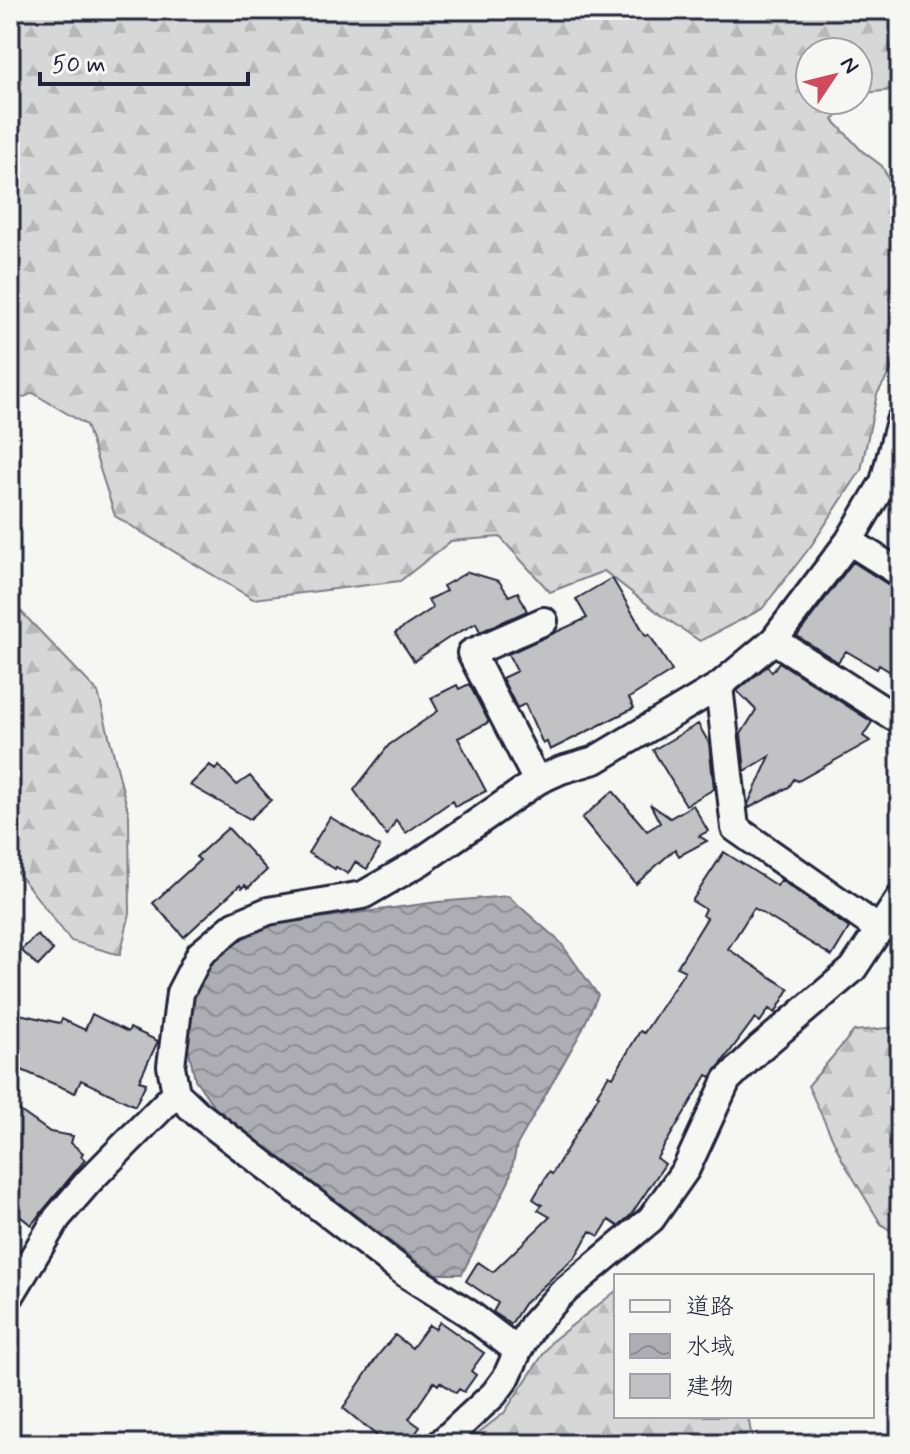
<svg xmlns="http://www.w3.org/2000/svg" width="910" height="1454" viewBox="0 0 910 1454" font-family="Mynerve,'Klee One',sans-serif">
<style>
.forest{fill:url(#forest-firs);stroke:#7c7c89;stroke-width:2}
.water{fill:url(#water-waves);stroke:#757583;stroke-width:2}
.building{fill:#c2c2c4;stroke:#22223b;stroke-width:2}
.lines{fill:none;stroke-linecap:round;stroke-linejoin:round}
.street-casing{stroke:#22223b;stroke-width:32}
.street{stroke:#f6f6f2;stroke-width:26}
</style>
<defs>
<pattern id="forest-firs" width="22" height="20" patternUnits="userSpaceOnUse" patternTransform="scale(2)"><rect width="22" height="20" fill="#d7d7d7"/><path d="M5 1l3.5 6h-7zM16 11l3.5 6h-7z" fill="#b8b8b9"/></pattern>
<pattern id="water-waves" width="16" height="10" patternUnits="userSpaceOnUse" patternTransform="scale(2)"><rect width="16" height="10" fill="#adadb3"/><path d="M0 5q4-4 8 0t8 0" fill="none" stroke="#8c8c93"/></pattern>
</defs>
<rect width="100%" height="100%" fill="#f6f6f2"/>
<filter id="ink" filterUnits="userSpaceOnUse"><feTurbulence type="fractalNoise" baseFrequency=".0125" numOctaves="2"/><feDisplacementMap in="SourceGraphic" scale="16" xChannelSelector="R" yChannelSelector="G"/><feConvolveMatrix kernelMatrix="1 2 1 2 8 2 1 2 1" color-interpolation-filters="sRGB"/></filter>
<g filter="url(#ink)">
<path class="forest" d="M10 10H900V89L865 93 858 99V52H810V100H856L833 120 861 150 882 166 900 201V355L877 394 861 470 811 546 762 609 700 641 661 615 604 571 550 592 500 537 451 541 400 581 253 599 115 516 86 425 33 393 10 403Z
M10 600 98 692 129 815 130 913 120 955 71 941 17 872 10 875Z
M900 1027V1237L881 1224 843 1161 808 1086 854 1031Z
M616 1291V1416H748L753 1444H464L504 1413 552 1341Z"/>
<path class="water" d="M508 896 560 942 598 995 581 1032 517 1145 509 1181 462 1274H434L217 1111 195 1079 186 1038 189 1005 205 971 231 945 261 926 438 902Z"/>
<path class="building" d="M853 562 892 587 900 589V678L879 665 877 669 846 651 838 662 797 636Z
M468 572 499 581 509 596 518 592 527 611 480 632 476 623 450 637 414 661 395 633 433 608 428 600 446 591 443 586Z
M612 578 646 636 649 634 672 671 629 698 634 708 550 750 547 742 543 744 525 704 517 708 502 678 517 671 508 654 587 618 576 599Z
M779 662 872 722 863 736 870 741 798 781 794 779 789 787 749 808 748 804 770 756 745 771 741 734 756 710 737 691 767 666 772 672Z
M469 684 489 722 458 738 486 791 455 807 452 801 406 833 396 820 387 836 354 790 389 745 438 711 431 698 457 685 459 689Z
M698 724 709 743 714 789 686 805 653 750Z
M210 765 215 770 219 766 237 785 250 776 271 800 250 819 190 785Z
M613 791 647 831 660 823 650 804 670 818 693 805 708 831 699 836 707 841 679 856 675 849 636 884 582 818Z
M330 817 380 847 367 869 355 862 348 874 336 867 335 869 308 853Z
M228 828 267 870 248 888 245 885 242 888 240 885 184 937 153 903 200 860 196 857Z
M724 852 777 886 781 880 849 928 832 956 754 908 728 949 789 989 775 1013 769 1009 760 1022 755 1018 711 1077 707 1075 657 1158 665 1164 630 1216 618 1226 609 1220 599 1236 590 1231 576 1256 524 1304 511 1324 493 1312 498 1303 466 1281 478 1262 493 1272 550 1217 538 1210 542 1205 533 1199 549 1172 552 1174 599 1095 597 1094 609 1075 613 1077 640 1031 644 1033 685 971 677 967 707 918 702 915 705 909 692 901Z
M37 935 53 950 38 966 21 950Z
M10 1012 60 1023 62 1019 85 1030 92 1014 128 1032 130 1028 158 1041 139 1081 146 1083 135 1106 81 1080 75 1093 10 1065Z
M10 1104 50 1132 73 1136 71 1143 83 1153 81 1156 85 1160 31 1225 10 1208Z
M440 1322 484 1353 471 1371 476 1375 464 1392 459 1389 456 1393 440 1382 438 1385 434 1382 409 1419 420 1427 408 1444H370L376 1435 343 1408 379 1354 395 1335 412 1348 429 1325 435 1329Z"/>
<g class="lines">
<g class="street-casing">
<path id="street" d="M849 541 900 573
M774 640 894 717H900
M719 686 735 828 880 930
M537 781 471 653 544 621
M10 1296 57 1218 89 1181 176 1093
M518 1351 468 1313 405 1273 197 1113 176 1093 171 1066 180 993 200 954 235 925 268 911 363 895 420 862 537 781 561 770 595 760 719 686 774 640 849 541 884 482 900 421
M440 1444 494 1394 506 1378 518 1351 533 1325 561 1294 651 1219 686 1169 727 1080 760 1048 853 969 900 898"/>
</g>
<use href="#street" class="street"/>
</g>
</g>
<rect width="910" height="1454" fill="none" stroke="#f6f6f2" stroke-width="40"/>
<rect x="20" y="20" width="870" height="1414" fill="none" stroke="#22223b" stroke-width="3" filter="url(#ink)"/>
<rect x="614" y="1274" width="260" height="144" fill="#f6f6f2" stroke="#a1a1a9" stroke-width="2"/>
<rect x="630" y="1300" width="40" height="12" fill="#f6f6f2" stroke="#a1a1a9" stroke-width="2"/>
<text x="686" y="1314" font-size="24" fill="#22223b">道路</text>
<rect x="630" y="1334" width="40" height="24" fill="url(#water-waves)" stroke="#a1a1a9" stroke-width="2"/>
<text x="686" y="1354" font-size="24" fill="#22223b">水域</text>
<rect x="630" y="1374" width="40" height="24" fill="#c2c2c4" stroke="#a1a1a9" stroke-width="2"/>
<text x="686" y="1394" font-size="24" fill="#22223b">建物</text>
<g transform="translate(834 76) rotate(55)"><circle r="38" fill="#f6f6f2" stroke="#a1a1a9" stroke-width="2"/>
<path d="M0-6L14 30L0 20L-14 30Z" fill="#d1495b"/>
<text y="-12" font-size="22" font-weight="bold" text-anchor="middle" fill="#22223b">N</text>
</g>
<path d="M40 72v12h208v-12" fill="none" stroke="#22223b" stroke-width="4"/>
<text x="52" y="72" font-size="24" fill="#22223b" stroke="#f6f6f2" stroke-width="6" paint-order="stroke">50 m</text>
</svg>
